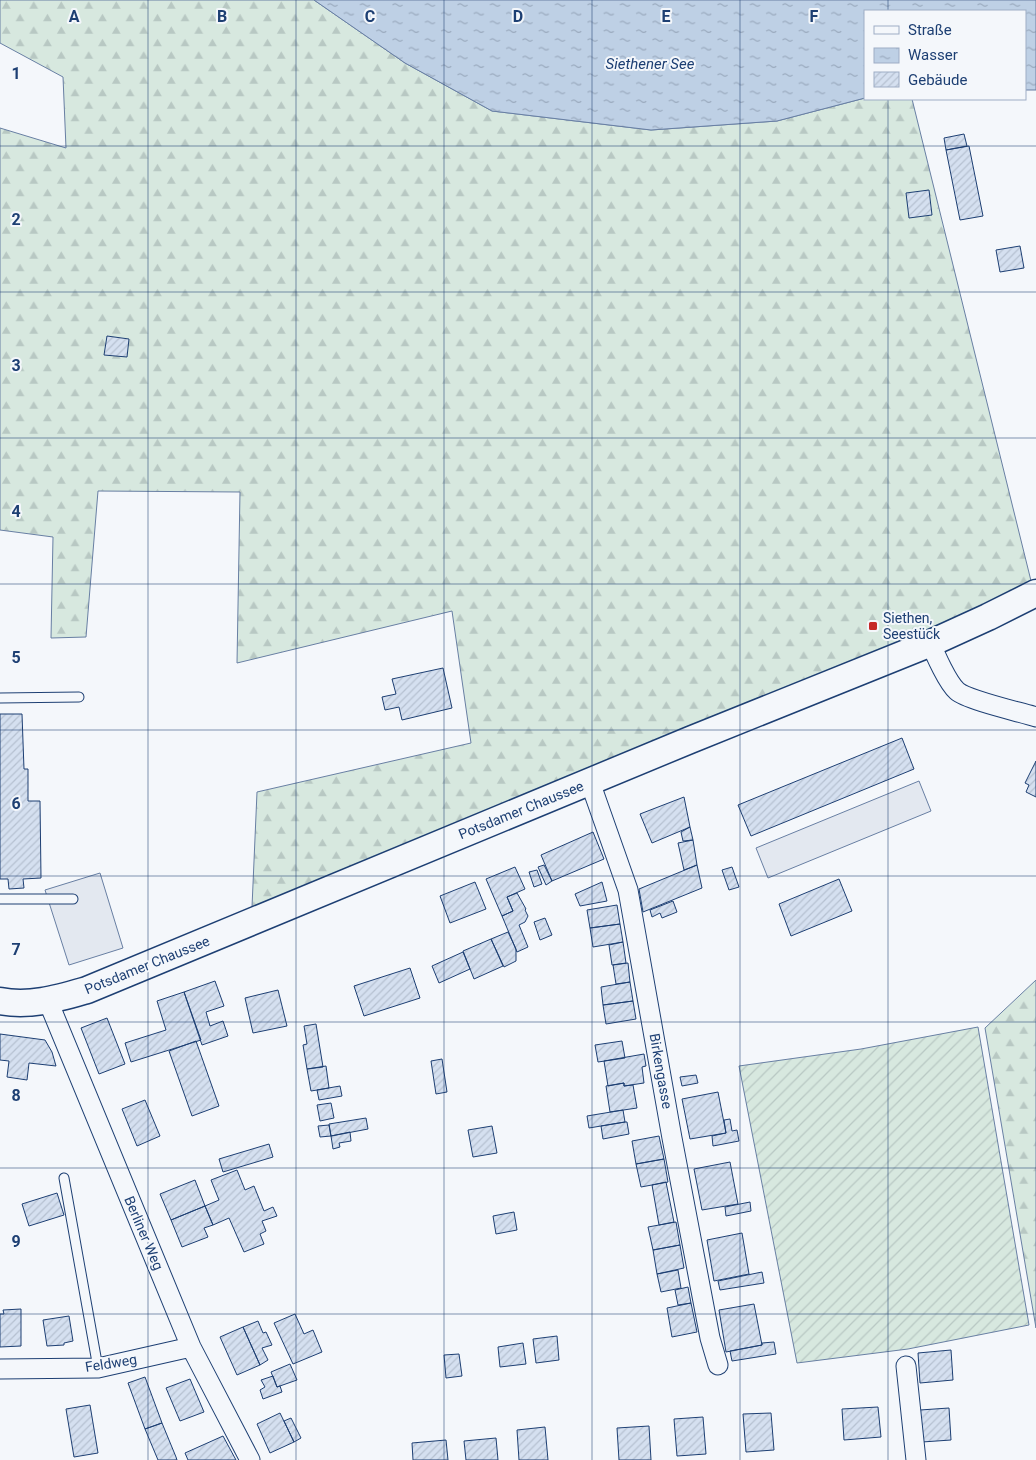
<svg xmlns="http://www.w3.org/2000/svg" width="1036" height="1460" viewBox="0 0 1036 1460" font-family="Roboto,sans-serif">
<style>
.forest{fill:url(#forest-firs);stroke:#687fa3}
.garden{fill:url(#garden-furrows);stroke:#687fa3}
.parking{fill:#e3e8f0;stroke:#687fa3}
.water{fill:url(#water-ripples);stroke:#687fa3}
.building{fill:url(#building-hatch);stroke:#1d3f73}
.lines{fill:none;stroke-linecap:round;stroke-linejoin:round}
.service-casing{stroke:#1d3f73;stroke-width:11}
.minor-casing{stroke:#1d3f73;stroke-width:21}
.secondary-casing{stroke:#1d3f73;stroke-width:29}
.service{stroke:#f4f7fb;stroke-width:9}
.minor{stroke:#f4f7fb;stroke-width:19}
.secondary{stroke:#f4f7fb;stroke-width:26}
.grid{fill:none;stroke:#1d3f73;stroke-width:1;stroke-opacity:0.55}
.poi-dot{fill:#c62828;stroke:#f4f7fb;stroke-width:2}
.labels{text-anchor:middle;stroke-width:4;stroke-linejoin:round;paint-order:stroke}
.poi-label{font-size:14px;fill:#1d3f73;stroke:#f4f7fb;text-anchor:start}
.street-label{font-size:14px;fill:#1d3f73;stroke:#f4f7fb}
.water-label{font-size:15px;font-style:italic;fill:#1d3f73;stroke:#f4f7fb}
.grid-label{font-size:16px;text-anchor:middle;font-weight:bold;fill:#1d3f73;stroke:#f4f7fb;stroke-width:4;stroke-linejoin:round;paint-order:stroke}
</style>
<defs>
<pattern id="forest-firs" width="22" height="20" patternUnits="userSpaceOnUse" patternTransform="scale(1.25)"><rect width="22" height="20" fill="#d7e8df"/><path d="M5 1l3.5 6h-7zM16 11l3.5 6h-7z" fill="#b8c8c3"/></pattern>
<pattern id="garden-furrows" width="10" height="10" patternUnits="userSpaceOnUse" patternTransform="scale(1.25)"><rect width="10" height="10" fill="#d7e8df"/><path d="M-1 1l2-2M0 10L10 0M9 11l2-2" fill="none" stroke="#b8c8c3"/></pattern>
<pattern id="water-ripples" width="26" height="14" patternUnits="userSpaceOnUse" patternTransform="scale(1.25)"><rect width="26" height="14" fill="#bed0e5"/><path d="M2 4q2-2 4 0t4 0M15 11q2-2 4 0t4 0" fill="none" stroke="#9aaabe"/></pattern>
<pattern id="building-hatch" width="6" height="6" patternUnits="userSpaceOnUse" patternTransform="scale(1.25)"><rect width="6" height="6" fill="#d5e0f0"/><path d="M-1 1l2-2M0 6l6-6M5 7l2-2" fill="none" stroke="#b6c1d1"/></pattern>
</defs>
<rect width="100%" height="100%" fill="#f4f7fb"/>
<path class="forest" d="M0 0H314L405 63 492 111 651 130 777 121 865 98 912 99 1034 593 529 807 252 907 257 792 471 743 452 611 237 663 240 492 98 491 86 637 51 638 53 537 0 530V128L66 148 63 77 0 43Z
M1036 980V1328L985 1028Z"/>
<path class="garden" d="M978 1027 1029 1325 908 1349 797 1363 739 1066 861 1049Z"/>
<path class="parking" d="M919 781 931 811 768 878 756 848Z
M100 873 123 948 69 965 45 890Z"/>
<path class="water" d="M314 0H1036V90H1025V11H865V98L777 121 651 130 492 111 405 63Z"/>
<path class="building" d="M964 134 967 146 946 150 944 138Z
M969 146 983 216 960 220 946 150Z
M929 190 932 215 909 218 906 193Z
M1020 246 1024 268 1000 272 996 250Z
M107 336 129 339 127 357 104 355Z
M443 668 452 708 402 720 399 707 385 710 382 697 396 694 392 679Z
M0 714H22L24 769H28V801H40L41 878 23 879 24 888 9 889 8 879H0Z
M902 738 914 769 751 836 738 805Z
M1036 761V797L1026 792 1029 785 1025 783Z
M684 797 690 827 652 843 640 814Z
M690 827 693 840 683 841 681 832Z
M593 832 604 859 552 881 541 855Z
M693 840 697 865 684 870 678 843Z
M544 865 552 881 546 885 538 867Z
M697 865 702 888 643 912 639 889Z
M515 867 525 889 507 897 513 911 502 916 486 879Z
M732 867 739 887 729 890 722 870Z
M537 870 542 884 534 887 529 872Z
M839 879 852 911 791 936 779 904Z
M475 882 486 909 450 923 440 896Z
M602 882 607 901 580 906 575 894Z
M517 893 526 909 525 910 528 916 525 922 519 925 528 947 517 952 502 916 513 911 507 897Z
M673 901 677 912 662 918 660 913 652 917 650 910Z
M617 905 620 924 590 928 587 910Z
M545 918 552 935 540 940 534 922Z
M620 924 623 942 593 947 590 928Z
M508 932 516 949V961L504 967 491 939Z
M491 939 503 966 474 979 463 951Z
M623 942 626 963 612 965 609 945Z
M463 952 470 969 439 983 432 966Z
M628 963 630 982 616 984 613 965Z
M410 968 420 998 364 1016 354 986Z
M215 981 224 1006 206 1012 210 1026 223 1021 228 1036 202 1045 184 992Z
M630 982 633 1001 603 1005 601 987Z
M278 990 287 1026 253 1033 245 998Z
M184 992 201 1040 131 1062 125 1043 166 1030 157 1001Z
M633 1001 636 1019 606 1024 603 1005Z
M107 1018 125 1064 99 1074 81 1028Z
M316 1024 323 1067 307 1069 303 1045 307 1044 304 1026Z
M0 1034 45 1040 52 1052 56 1066 29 1063 27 1080 7 1077 9 1061 0 1060Z
M196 1041 219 1106 192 1116 169 1051Z
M622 1041 625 1058 598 1062 595 1045Z
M644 1054 646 1066 642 1067 644 1083 624 1086V1083L608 1086 604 1061Z
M442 1059 447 1092 436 1094 431 1061Z
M326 1066 329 1088 311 1091 307 1069Z
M696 1075 698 1083 682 1086 680 1077Z
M624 1083V1086L633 1085 637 1108 610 1112 606 1086Z
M340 1086 342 1096 319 1100 317 1090Z
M718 1092 726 1133 690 1139 682 1099Z
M145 1100 160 1136 137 1146 122 1109Z
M331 1103 334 1118 320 1121 317 1105Z
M623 1110 625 1122 589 1128 587 1116Z
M366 1118 368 1129 331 1136 329 1124Z
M730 1119 732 1131 737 1130 739 1141 713 1146 712 1136 726 1133 724 1120Z
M625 1122H627L629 1134 603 1139 601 1126Z
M329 1125 331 1136 320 1137 318 1126Z
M492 1126 497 1153 473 1157 468 1130Z
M350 1132 351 1141 339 1143 340 1147 333 1149 331 1136Z
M659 1136 664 1159 636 1164 632 1141Z
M269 1144 273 1157 223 1172 219 1159Z
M664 1159 668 1182 641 1187 636 1164Z
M730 1162 738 1204 702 1210 694 1169Z
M237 1170 245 1190 254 1186 264 1211 273 1207 277 1216 262 1221 266 1231 260 1234 264 1244 244 1252 229 1218 213 1225 205 1206 219 1200 211 1180Z
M195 1180 205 1206 171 1220 160 1194Z
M666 1182 674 1222 659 1225 652 1185Z
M57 1193 64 1215 29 1226 22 1204Z
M750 1202 751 1211 726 1216 725 1207Z
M205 1206 213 1225 204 1228 208 1237 182 1247 171 1220Z
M514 1212 517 1230 496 1234 493 1216Z
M676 1222 680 1245 653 1250 648 1227Z
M742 1233 749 1274 714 1281 707 1240Z
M680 1245 684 1268 657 1274 653 1250Z
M678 1270 681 1288 661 1292 657 1274Z
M762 1272 764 1283 720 1290 718 1281Z
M688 1287 691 1303 678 1305 675 1290Z
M691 1303 697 1332 672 1337 667 1308Z
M754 1304 762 1345 726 1352 719 1310Z
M21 1309V1346L0 1347V1314H4L3 1310Z
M295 1314 304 1334 313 1330 322 1352 293 1364 274 1323Z
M69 1316 73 1341 64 1343V1345L47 1346 43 1320Z
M258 1321 263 1333 266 1332 272 1345 262 1348 268 1360 260 1365 243 1327Z
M243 1327 260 1365 237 1375 220 1337Z
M557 1336 559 1360 536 1363 533 1339Z
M774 1342 776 1354 732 1361 730 1351 762 1345V1343Z
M523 1343 526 1364 500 1367 498 1347Z
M951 1350 953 1380 920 1383 918 1353Z
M459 1354 462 1376 446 1378 444 1355Z
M290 1364 297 1380 277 1387 271 1372Z
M273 1376 277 1387 280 1386 282 1392 263 1399 260 1390 265 1387 261 1380Z
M145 1377 162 1423 145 1429 128 1383Z
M190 1379 204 1412 180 1421 166 1388Z
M90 1405 98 1453 74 1457 66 1409Z
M878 1407 881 1437 844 1440 842 1409Z
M949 1408 951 1440 922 1442 920 1410Z
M280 1413 294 1442 270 1453 257 1424Z
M771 1413 774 1450 746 1452 743 1414Z
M703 1417 706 1454 677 1456 674 1419Z
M291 1418 301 1438 294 1442 284 1421Z
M162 1423 176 1457 177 1460H158L145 1429Z
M649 1426 651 1460H619L617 1428Z
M545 1427 548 1460H519L517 1430Z
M223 1436 236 1460H188L185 1453Z
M496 1438 498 1460H466L464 1441Z
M446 1440 448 1460H413L412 1443Z"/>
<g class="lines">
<g class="service-casing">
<path id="service" d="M0 698 79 697
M0 899H73
M64 1178 98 1368"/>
</g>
<g class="minor-casing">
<path id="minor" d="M931 643C935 655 948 683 957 691 967 700 1020 712 1036 717
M590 782 628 890 672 1138 710 1338 718 1365
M48 1001 191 1347 250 1460
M906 1366 916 1460
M0 1369 98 1368 191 1347"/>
</g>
<g class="secondary-casing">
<path id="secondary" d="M0 1001C30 1007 59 998 87 990L690 740 931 643 988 617 1036 593"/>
</g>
<use href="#service" class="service"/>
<use href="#minor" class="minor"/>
<use href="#secondary" class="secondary"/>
</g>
<path class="grid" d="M148 0V1460M296 0V1460M444 0V1460M592 0V1460M740 0V1460M888 0V11M888 99V1460M0 146H1036M0 292H1036M0 438H1036M0 584H1036M0 730H1036M0 876H1036M0 1022H1036M0 1168H1036M0 1314H1036"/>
<rect class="poi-dot" x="868" y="621" width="10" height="10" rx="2.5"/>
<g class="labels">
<g class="poi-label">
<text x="883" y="623">Siethen,<tspan x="883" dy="16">Seestück</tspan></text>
</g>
<g class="street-label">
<text transform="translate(521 810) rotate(-22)" y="5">Potsdamer Chaussee</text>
<text transform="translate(147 965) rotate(-22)" y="5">Potsdamer Chaussee</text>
<text transform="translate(661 1071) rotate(80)" y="5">Birkengasse</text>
<text transform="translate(144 1233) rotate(67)" y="5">Berliner Weg</text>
<text transform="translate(111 1363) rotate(-9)" y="5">Feldweg</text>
</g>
<g class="water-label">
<text x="650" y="69">Siethener See</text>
</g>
</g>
<g class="grid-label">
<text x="74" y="22">A</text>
<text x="222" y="22">B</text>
<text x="370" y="22">C</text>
<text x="518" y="22">D</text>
<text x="666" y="22">E</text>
<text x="814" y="22">F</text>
<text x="16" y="79">1</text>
<text x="16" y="225">2</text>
<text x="16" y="371">3</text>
<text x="16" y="517">4</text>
<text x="16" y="663">5</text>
<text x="16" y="809">6</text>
<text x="16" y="955">7</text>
<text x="16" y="1101">8</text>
<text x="16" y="1247">9</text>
</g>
<rect x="864" y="10" width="162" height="90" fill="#f4f7fb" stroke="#9eadc5"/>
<rect x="874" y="26" width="25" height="8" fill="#f4f7fb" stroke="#9eadc5"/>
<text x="908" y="35" font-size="15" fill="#1d3f73">Straße</text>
<rect x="874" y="48" width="25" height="15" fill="url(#water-ripples)" stroke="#9eadc5"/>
<text x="908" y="60" font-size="15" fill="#1d3f73">Wasser</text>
<rect x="874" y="72" width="25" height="15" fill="url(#building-hatch)" stroke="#9eadc5"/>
<text x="908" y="85" font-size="15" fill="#1d3f73">Gebäude</text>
</svg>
